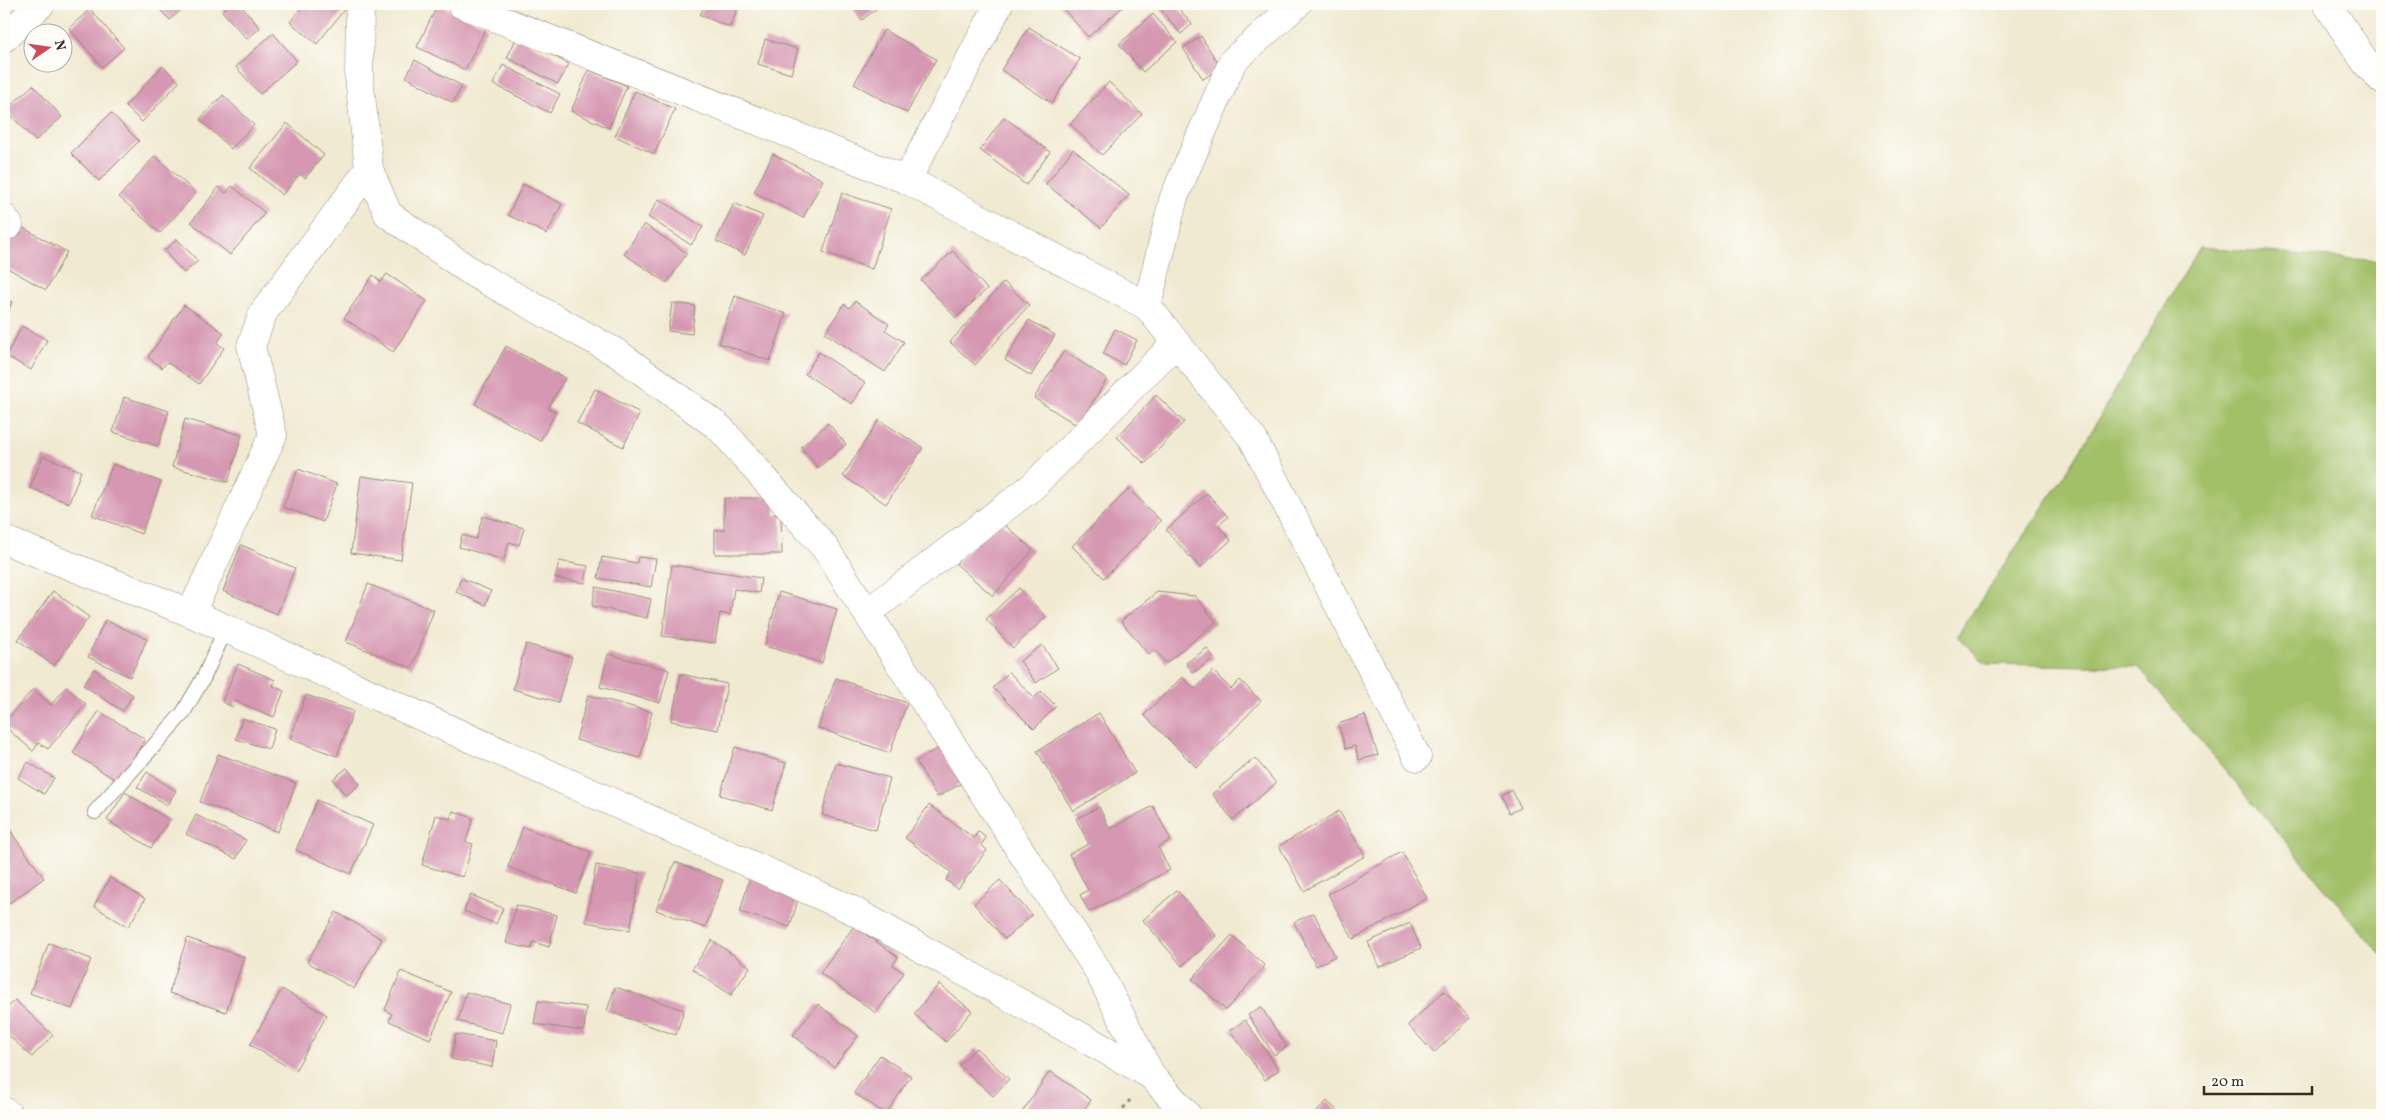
<svg xmlns="http://www.w3.org/2000/svg" width="2386" height="1119" viewBox="0 0 2386 1119" font-family="Vollkorn,serif">
<style>
.green{fill:#a1c068;stroke:#6e7543}
.building{fill:#d597b1}
.lines{fill:none;stroke-linecap:round;stroke-linejoin:round}
.lane-casing{stroke:#968a78;stroke-width:16}
.street-casing{stroke:#968a78;stroke-width:29}
.primary-casing{stroke:#968a78;stroke-width:29}
.path{stroke:#968a78;stroke-width:3;stroke-dasharray:4 4;stroke-linecap:butt}
.lane{stroke:#fff;stroke-width:14}
.street{stroke:#fff;stroke-width:28}
.primary{stroke:#fff;stroke-width:28}
</style>
<rect width="100%" height="100%" fill="#fdfcf7"/>
<filter id="ink" filterUnits="userSpaceOnUse"><feTurbulence type="fractalNoise" baseFrequency=".02" numOctaves="2"/><feDisplacementMap in="SourceGraphic" scale="10" xChannelSelector="R" yChannelSelector="G"/><feConvolveMatrix kernelMatrix="1 2 1 2 8 2 1 2 1" color-interpolation-filters="sRGB"/></filter>
<filter id="wash" filterUnits="userSpaceOnUse"><feTurbulence type="fractalNoise" baseFrequency=".0096" numOctaves="4" result="noise"/><feDisplacementMap in="SourceGraphic" scale="20" xChannelSelector="R" yChannelSelector="G"/><feGaussianBlur stdDeviation="1.12" result="paint"/><feColorMatrix in="noise" values="0 0 0 0 0 0 0 0 0 0 0 0 0 0 0 0 0 1.4 0 .05"/><feComposite in="paint" operator="in"/></filter>
<g filter="url(#wash)">
<rect width="100%" height="100%" fill="#f1ead2"/>
<path class="green" d="M2200 247 2382 261V956L2138 667 1986 664 1957 636 2073 462Z"/>
<g id="blocks">
<path class="building" d="M154 4H187L170 20Z
M230 4H240L260 28 247 39 222 11Z
M304 4H344L347 6 317 44 290 22Z
M438 4 487 26 465 70 417 47Z
M705 4 739 5 730 27 700 15Z
M850 4H873L876 9 862 20Z
M1059 4H1126L1088 37Z
M1167 4H1175L1192 24 1181 34 1160 9Z
M90 9 124 48 102 67 69 28Z
M1153 14 1177 42 1143 72 1119 44Z
M1029 27 1080 59 1052 103 1001 70Z
M884 30 936 59 907 113 854 84Z
M273 33 297 61 260 94 236 67Z
M1201 36 1221 68 1203 79 1183 48Z
M517 37 569 64 558 84 507 58Z
M765 39 798 49 791 74 758 64Z
M415 60 462 86 453 103 406 77Z
M503 65 560 94 550 113 493 84Z
M163 66 179 82 142 122 125 106Z
M589 70 627 86 609 128 571 111Z
M1109 82 1142 114 1102 155 1070 124Z
M33 85 62 117 35 141 6 110Z
M635 91 675 109 654 154 615 136Z
M223 95 254 125 231 149 200 119Z
M111 113 139 141 99 181 71 153Z
M1004 117 1050 152 1026 185 980 150Z
M287 123 324 155 305 178 300 174 282 195 250 168Z
M1073 149 1129 195 1101 228 1046 184Z
M773 154 823 180 803 218 754 192Z
M155 156 196 193 160 233 119 197Z
M523 184 562 204 547 234 508 215Z
M232 186 265 213 230 255 191 222 219 187 226 193Z
M842 193 891 209 872 269 823 252Z
M659 199 703 227 691 245 648 217Z
M734 203 763 216 745 255 716 241Z
M644 224 687 253 667 283 624 254Z
M18 225 67 252 46 290 4 266V250Z
M177 239 198 261 184 273 164 251Z
M953 251 987 289 956 318 921 280Z
M387 274 427 301 393 352 344 318 373 275 381 282Z
M1004 282 1029 305 975 365 950 342Z
M735 296 786 314 770 361 719 343Z
M4 298 12 302 4 321Z
M855 301 889 324 885 330 904 342 885 372 825 333 844 304 850 308Z
M672 303 695 306 692 334 668 331Z
M184 305 224 333 217 343 224 348 199 384 167 362 162 368 148 357Z
M1029 320 1055 335 1031 376 1005 360Z
M22 326 47 340 31 370 6 356Z
M1115 329 1137 340 1124 365 1103 354Z
M506 346 565 378 548 408 556 412 540 441 475 404Z
M1064 351 1107 379 1078 426 1034 398Z
M819 352 865 383 852 404 805 374Z
M595 389 640 413 623 447 577 423Z
M1156 395 1184 422 1145 464 1117 437Z
M124 397 169 411 158 446 113 432Z
M185 419 242 435 228 482 172 467Z
M879 420 923 448 886 504 843 476Z
M828 423 846 444 818 468 801 447Z
M43 456 81 471 69 503 30 488Z
M113 464 161 482 141 534 92 515Z
M298 469 337 484 323 522 283 507Z
M361 476 412 483 401 560 351 553Z
M1129 489 1161 521 1104 578 1072 546Z
M1207 493 1228 517 1218 526 1231 540 1200 568 1166 530Z
M724 498H775V515H781L782 554H715V530H724Z
M483 516 524 528 519 545 509 542 504 560 459 547 462 535 476 539Z
M997 518 1033 550 993 596 956 564Z
M241 545 295 568 277 614 223 591Z
M602 557 637 563 638 557 656 559 651 587 598 578Z
M559 561 588 566 585 583 555 578Z
M672 565 761 578 759 593 734 589 730 615 720 613 715 643 662 636Z
M461 578 491 591 485 605 456 592Z
M368 584 434 610 412 668 346 642Z
M596 587 651 599 647 618 592 606Z
M1019 588 1046 617 1013 648 986 619Z
M53 591 89 617 54 666 18 640Z
M779 592 837 609 822 663 765 646Z
M1157 592 1195 596 1216 622 1166 663 1155 650 1149 655 1121 621Z
M105 620 147 639 130 677 88 657Z
M526 644 572 657 558 702 513 689Z
M1042 645 1058 668 1036 683 1020 661Z
M1207 648 1214 658 1193 673 1186 663Z
M608 654 669 670 660 703 600 687Z
M238 664 275 680 273 686 284 691 274 717 236 701 233 707 222 702Z
M94 669 133 695 123 711 83 685Z
M1213 671 1231 689 1240 680 1261 701 1197 768 1144 715 1182 677 1195 689Z
M1009 672 1034 698 1041 691 1056 706 1034 729 993 688Z
M681 674 727 684 718 730 671 721Z
M836 678 907 703 890 753 818 728Z
M66 687 86 704 48 749 39 743 33 751 4 726V723L33 689 51 705Z
M306 695 353 711 337 756 290 739Z
M588 695 652 712 640 758 576 740Z
M99 711 145 739 119 782 73 753Z
M1099 713 1135 773 1073 811 1037 751Z
M1365 715 1378 755 1359 760 1355 746 1346 749 1338 724Z
M242 718 275 729 269 749 236 739Z
M942 746 964 782 937 797 916 761Z
M735 747 786 763 772 810 720 795Z
M218 754 296 783 278 832 200 802Z
M1255 758 1276 783 1233 820 1212 794Z
M28 762 54 778 44 794 18 778Z
M836 763 890 778 876 830 822 815Z
M347 768 360 784 346 796 333 779Z
M147 772 176 791 167 805 137 787Z
M1512 790 1521 808 1510 813 1501 796Z
M125 792 169 820 151 848 107 820Z
M317 800 373 825 351 874 296 850Z
M929 805 974 838 978 831 986 838 981 845 987 850 958 889 946 880 951 872 905 838Z
M1153 806 1171 840 1158 847 1170 870 1089 912 1080 895 1088 890 1069 854 1089 844 1076 819 1099 807 1110 829Z
M453 811 473 818 466 842 473 844 463 877 422 865 436 815 450 819Z
M1339 811 1365 856 1304 891 1279 846Z
M196 815 246 840 236 859 186 834Z
M6 825 44 878 5 906 4 826Z
M523 827 591 852 576 893 508 867Z
M1402 852 1427 898 1353 939 1328 894Z
M675 862 723 880 705 928 656 910Z
M596 865 640 873 630 930 586 922Z
M750 877 800 892 790 927 740 912Z
M110 878 145 899 128 927 94 906Z
M1000 880 1032 915 1005 939 974 904Z
M1177 890 1217 936 1182 966 1143 920Z
M471 895 503 908 496 924 464 911Z
M516 905 557 915 549 947 533 942 531 949 506 943Z
M336 912 382 939 354 989 307 962Z
M1314 913 1335 956 1316 966 1294 922Z
M1410 923 1421 948 1379 967 1368 942Z
M854 926 898 957 893 965 904 973 876 1013 820 973Z
M1232 935 1265 966 1226 1010 1192 979Z
M187 938 244 957 226 1012 169 993Z
M712 940 750 967 731 995 692 969Z
M49 943 91 959 72 1009 30 993Z
M401 971 451 992 430 1039 389 1021 392 1014 385 1010Z
M939 984 972 1011 946 1042 914 1014Z
M615 987 684 1010 676 1035 607 1011Z
M282 989 327 1015 295 1071 250 1045Z
M1444 991 1470 1018 1434 1053 1408 1025Z
M466 992 510 1004 502 1033 458 1021Z
M15 1000 53 1035 32 1057 4 1031V1012Z
M538 1001 586 1007 584 1031 534 1024Z
M818 1004 858 1036 834 1067 793 1035Z
M1261 1007 1287 1047 1274 1055 1248 1015Z
M1245 1020 1279 1070 1265 1080 1230 1030Z
M456 1034 496 1041 492 1067 451 1059Z
M976 1048 1009 1079 993 1096 959 1065Z
M880 1055 911 1076 886 1114 854 1093Z
M1050 1071 1091 1100 1080 1115H1020Z
M1327 1101 1342 1115H1314Z"/>
</g>
</g>
<g filter="url(#ink)">
<use href="#blocks" fill-opacity="0" stroke="#968a78" stroke-width="1"/>
<g class="lines">
<g class="lane-casing">
<path id="lane" d="M95 812 183 713 204 677 226 628"/>
</g>
<g class="street-casing">
<path id="street" d="M360 4 359 77 369 169 388 214 473 273 617 353 720 428 825 548 1097 969 1151 1075 1187 1115
M461 4 907 180 1147 306 1253 439 1417 757
M4 38 41 4
M907 180 999 4
M4 218 9 225
M1147 306 1174 197 1233 61 1297 4
M4 540 191 613 850 909 1151 1075
M191 613 273 435 251 346 263 313 369 169
M867 613 1032 487 1176 343
M4 1111 9 1115"/>
</g>
<g class="primary-casing">
<path id="primary" d="M2327 4 2366 63 2382 80"/>
</g>
<path class="path" d="M1118 1115 1130 1100"/>
<use href="#lane" class="lane"/>
<use href="#street" class="street"/>
<use href="#primary" class="primary"/>
</g>
</g>
<rect width="2386" height="1119" fill="none" stroke="#fdfcf7" stroke-width="20"/>
<g transform="translate(48 48) rotate(77)"><circle r="24" fill="#fdfcf7" stroke="#afa8a0"/>
<path d="M0-4L9 19L0 12L-9 19Z" fill="#d1495b"/>
<text y="-8" font-size="14" font-weight="bold" text-anchor="middle" fill="#3b2a1e">N</text>
</g>
<path d="M2204 1086v8h108v-8" fill="none" stroke="#3b2a1e" stroke-width="2.5"/>
<text x="2211" y="1086" font-size="15" fill="#3b2a1e" stroke="#fdfcf7" stroke-width="4" paint-order="stroke">20 m</text>
</svg>
